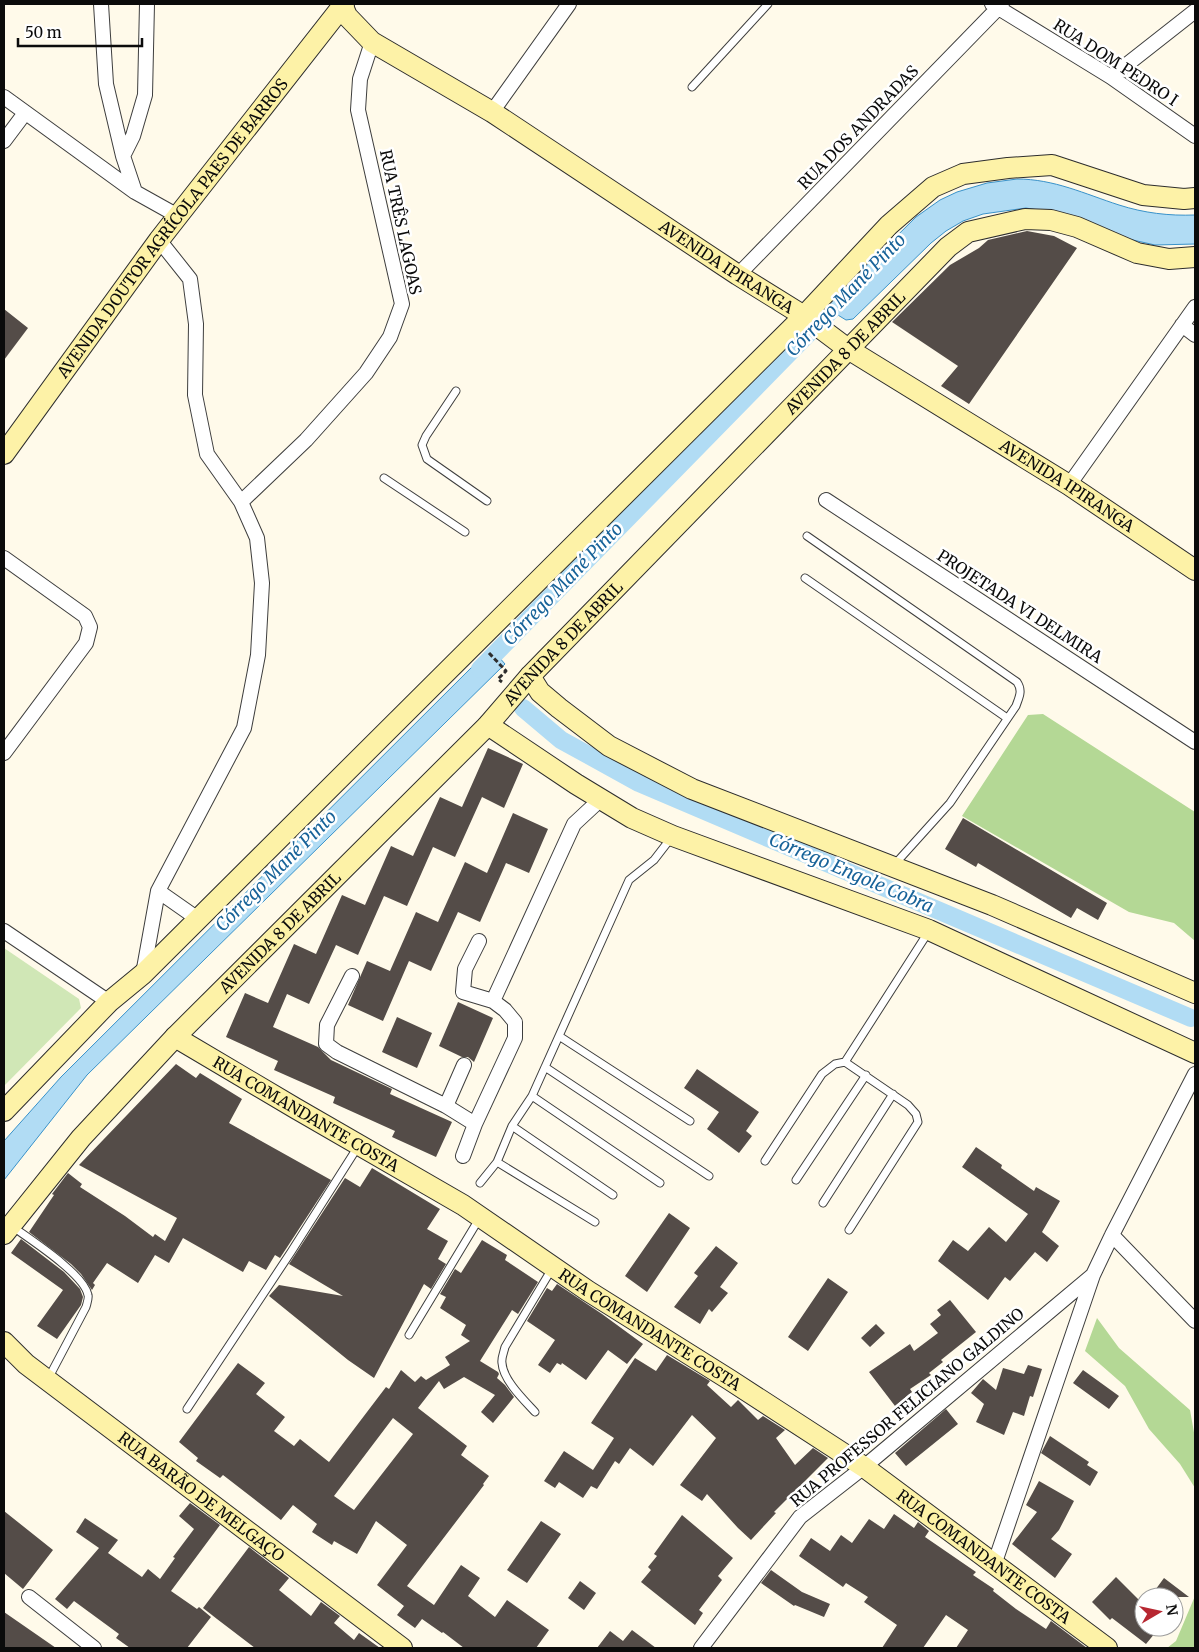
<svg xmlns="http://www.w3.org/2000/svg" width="1199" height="1652" viewBox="0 0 1199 1652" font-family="Merriweather,serif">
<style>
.green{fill:#d0e7b6}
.forest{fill:#b4d895}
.water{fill:#b1dcf4;stroke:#3992ca}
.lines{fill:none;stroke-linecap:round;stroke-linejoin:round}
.canal{stroke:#b1dcf4;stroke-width:18}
.building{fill:#544c48;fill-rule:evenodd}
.lane-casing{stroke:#3e3e3e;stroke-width:9}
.street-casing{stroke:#3e3e3e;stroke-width:16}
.secondary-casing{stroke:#2d2d2d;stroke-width:22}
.path{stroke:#2d2d2d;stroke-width:3;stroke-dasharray:5 2.5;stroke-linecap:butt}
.lane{stroke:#fff;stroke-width:7}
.street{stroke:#fff;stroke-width:14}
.secondary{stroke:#fdf2a7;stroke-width:20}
.labels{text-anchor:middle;stroke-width:5;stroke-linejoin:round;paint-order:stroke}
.street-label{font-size:16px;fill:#0b0b0b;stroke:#fff}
.water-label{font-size:18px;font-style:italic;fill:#186399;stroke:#fff}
</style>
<rect width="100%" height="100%" fill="#fffaea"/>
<path class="green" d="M4 948 79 999 81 1008 4 1086Z"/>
<path class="forest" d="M1043 714 1195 812V941L1174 923 1129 912 962 816 1028 715Z
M1097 1318 1119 1348 1190 1410 1195 1438V1488L1180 1464 1149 1429 1125 1386 1085 1351Z
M1195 1596V1648H1167L1176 1641Z"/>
<path class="water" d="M1017 179C1054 179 1085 194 1119 205 1144 213 1169 216 1195 215V244L1155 245 1124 238 1050 212 1026 208 983 214 963 221 946 231 931 243 853 319 846 320 833 312 830 306 832 300 916 217 940 200 957 192 987 183Z
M491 648 505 664 87 1075 4 1180V1141L61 1077Z"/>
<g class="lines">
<path class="canal" d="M480 669 848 293
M523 708 561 740 639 783 1191 1018"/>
</g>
<path class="building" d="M1027 231 1054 236 1077 248 969 404 941 386 958 366 892 322 950 265 979 248 988 240Z
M4 309 28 328 4 360Z
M488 748 523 764 504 808 482 797 455 857 433 847 407 906 384 896 358 955 336 945 309 1004 287 994 273 1027 318 1047 331 1060 392 1089 390 1094 452 1122 436 1157 392 1137 395 1131 333 1103 335 1097 274 1070 278 1061 226 1037 245 993 268 1003 294 944 316 954 342 895 365 905 391 846 413 856 440 797 462 807Z
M513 813 548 829 529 873 506 863 480 922 458 912 431 971 409 961 383 1021 348 1005 367 961 390 971 416 912 438 922 465 862 487 873Z
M963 818 1107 903 1098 920 1077 908 1071 918 978 863 976 867 945 849Z
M458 1002 493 1018 474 1062 468 1057H462L439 1046Z
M397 1017 432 1033 417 1068 382 1052Z
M176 1064 196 1078 200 1073 242 1099 229 1123 331 1180 280 1258 275 1255 266 1270 249 1261 243 1272 183 1238 169 1263 155 1255 138 1283 107 1263 93 1283 95 1285 92 1290 81 1274 71 1264 29 1232 54 1195 52 1194 68 1173 82 1184 80 1187 125 1216 153 1237 155 1234 165 1241 177 1218 79 1165Z
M697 1069 759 1112 746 1131 752 1136 739 1153 707 1129 719 1112 684 1088Z
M976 1147 1002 1165 1001 1168 1034 1191 1036 1187 1060 1201 1042 1232 1059 1246 1047 1262 1035 1252 1010 1281 1005 1277 988 1300 938 1261 953 1240 968 1251 989 1227 1006 1242 1028 1214 962 1167Z
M372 1168 440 1209 427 1229 448 1241 438 1259 446 1264 431 1289 424 1284 374 1378 348 1360 269 1296 279 1285 343 1296 289 1264 345 1178 360 1187Z
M669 1213 690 1228 647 1292 625 1276Z
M21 1239 64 1272 80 1289 83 1297 81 1305 57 1339 37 1326 63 1290 11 1253Z
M482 1240 507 1255 505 1260 538 1282 518 1314 512 1310 480 1361 498 1372 499 1374 497 1378 505 1385 514 1397 493 1423 481 1412 495 1395 464 1377 444 1389 439 1381 418 1408 467 1446 461 1455 489 1476 483 1484 484 1485 407 1586 434 1605 461 1565 480 1578 468 1596 495 1617 507 1600 549 1630 536 1648H464L443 1632 442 1633 422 1619 415 1628 397 1615 404 1606 377 1585 407 1545 376 1521 357 1554 334 1541 332 1545 312 1532 317 1524 293 1505 281 1520 223 1475 220 1478 196 1461 198 1458 179 1442 238 1363 265 1383 256 1394 285 1417 274 1431 294 1446 300 1439 329 1462 386 1387 389 1389 401 1370 415 1382 421 1376 426 1380 450 1365 445 1357 470 1341 461 1335 466 1325 440 1308 446 1297 440 1294 455 1269 461 1273ZM393 1418 413 1434 354 1510 334 1496Z
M716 1246 738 1263 720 1287 728 1293 712 1312 709 1309 700 1324 674 1307 698 1276 694 1273Z
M828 1278 848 1292 808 1351 788 1337Z
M557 1284 602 1314 643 1344 627 1364 608 1350 586 1380 562 1363 561 1365 557 1363 550 1373 538 1365 555 1340 527 1321 547 1288 552 1291Z
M950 1300 976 1332 941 1360 943 1362 929 1373 931 1375 910 1389 912 1392 895 1406 869 1372 910 1344 914 1351 938 1333 930 1324 941 1315 937 1310Z
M876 1324 885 1333 870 1347 861 1338Z
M667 1355 710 1381 707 1385 731 1407 738 1400 758 1420 763 1416 785 1430 776 1438 795 1465 813 1448 828 1458 774 1512 776 1513 751 1540 738 1528 707 1494 702 1501 680 1485 716 1438 692 1415 653 1466 630 1448 619 1464 615 1461 597 1489 591 1486 583 1498 559 1482 555 1488 544 1481 564 1451 593 1470 614 1438 591 1423 601 1408 635 1358 656 1371Z
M1028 1365 1042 1369 1033 1397 1030 1396 1024 1416 1013 1412 1004 1435 976 1422 984 1404 971 1393 983 1379 996 1390 1003 1368 1024 1374Z
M1083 1370 1119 1396 1109 1409 1073 1383Z
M946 1409 958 1424 906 1466 895 1453Z
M1050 1436 1089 1462 1087 1465 1098 1472 1090 1486 1041 1453Z
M1039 1481 1074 1501 1059 1530 1051 1539 1072 1554 1055 1578 1012 1544 1037 1512 1026 1505Z
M190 1503 220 1525 171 1591 197 1609 199 1607 211 1617 187 1648H130L116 1638 119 1634 74 1601 67 1609 55 1599 99 1548 76 1532 85 1518 118 1540 108 1553 142 1577 148 1569 160 1579 175 1558 173 1557 194 1529 179 1516Z
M4 1511 53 1550 23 1589 4 1573Z
M894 1514 914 1528 918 1522 929 1531 925 1537 976 1572 973 1575 994 1589 993 1591 1016 1609 1046 1629 1051 1621 1087 1648H956L968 1630 946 1615 923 1648H882L897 1625 864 1602 868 1597 846 1583 843 1587 799 1556 811 1538 830 1551 841 1535 852 1543 869 1519 884 1529Z
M682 1515 733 1558 718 1576 722 1580 699 1610 703 1613 695 1625 641 1582 651 1570 648 1567 657 1556 654 1554Z
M541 1521 561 1534 527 1583 507 1570Z
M249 1547 289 1578 279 1590 311 1616 321 1602 340 1616 334 1623 354 1640 359 1633 380 1648H255L217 1619 203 1608Z
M771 1570 802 1592 830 1604 824 1617 795 1605 794 1606 761 1583Z
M1116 1577 1144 1605V1627H1160L1146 1644 1112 1618 1110 1620 1092 1602Z
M1164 1578 1189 1597H1150Z
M580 1581 596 1593 584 1610 568 1598Z
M4 1612 56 1648H4Z
M632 1630 656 1648H597L610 1631 623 1641Z"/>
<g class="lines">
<g class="lane-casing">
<path id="lane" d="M692 87 768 4
M456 391 426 436 422 445 427 459 487 501
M384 478 465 532
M807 536 1017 682C1023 691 1019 697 1016 706L950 803 895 864
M805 578 1007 718
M559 1036 690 1121
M845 1062 929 931
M545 1067 709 1176
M532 1096 660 1183
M512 1126 613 1195
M765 1161 822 1074 835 1064 845 1062 908 1105 916 1114 918 1122 849 1230
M497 1162 595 1222
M796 1180 866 1075
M480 1183 497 1162 512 1126 532 1096 629 880 654 860 671 838
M823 1203 893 1094
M13 1227C31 1240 84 1274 88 1295 89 1298 87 1303 86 1307L48 1379
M409 1335 479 1219
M187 1409 291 1252 359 1145
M535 1412C524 1400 503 1380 502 1363 501 1358 504 1352 505 1347L553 1267"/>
</g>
<g class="street-casing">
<path id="street" d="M101 4 106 84 123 156 135 192
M992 4 1111 77 1195 136
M1111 77 1195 11
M4 97 135 192 178 216
M492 112 569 4
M4 141 25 113
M123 156 133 136 145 95 147 4
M738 275 1002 4
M1182 325 1195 335
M1069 485 1195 307
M826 500 1195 742
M241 502 306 440 366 373 390 337 402 304 358 110 360 79 372 42
M4 558 85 616 90 627 86 643 4 753
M158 891 198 919
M4 931 109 1002
M143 974 158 891 244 728 258 655 262 583 257 538 241 502 207 454 195 395 196 324 190 279 159 240
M352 976 327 1025 326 1044 337 1052 446 1106 475 1124
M493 1001 574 824 602 798
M446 1106 464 1065
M463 1156 475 1124 515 1038V1022L505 1010 493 1001 463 992 465 969 479 941
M1112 1235 1195 1321
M994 1565 1093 1275 1112 1235 1195 1074
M29 1597 94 1648
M701 1648 800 1517 864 1467 1093 1275"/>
</g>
<g class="secondary-casing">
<g id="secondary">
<path id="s1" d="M342 4 347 16 372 42 492 112 738 275 804 316 848 349 1069 485 1195 570"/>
<path id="s2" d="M4 454 159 240 344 4"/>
<path d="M530 676 540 692 559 708 609 746 692 789 992 905 1195 993"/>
<path d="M488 725 576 784 632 818 673 836 929 930 1195 1053"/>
<path id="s3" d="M175 1037 295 1108 463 1205 588 1291 730 1380 864 1467 1107 1648"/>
<path d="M4 1111 109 1002 143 974 804 316 889 225 933 187 963 174 1008 168 1052 165 1143 195 1184 199 1195 198"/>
<path id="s4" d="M4 1234 81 1138 175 1037 488 725 530 676 948 247 968 232 1025 219 1051 220 1077 227 1137 253 1169 259 1195 257"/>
<path id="s5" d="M4 1342 26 1364 402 1648"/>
</g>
</g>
<path class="path" d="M489 653 506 671 498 679 502 682"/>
<use href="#lane" class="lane"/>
<use href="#street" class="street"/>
<use href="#secondary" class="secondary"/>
</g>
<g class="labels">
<g class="street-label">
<text transform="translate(1116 62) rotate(33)" y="6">RUA DOM PEDRO I</text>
<text transform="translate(858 127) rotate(-46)" y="6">RUA DOS ANDRADAS</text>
<text transform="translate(401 222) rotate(78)" y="6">RUA TRÊS LAGOAS</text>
<text dy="6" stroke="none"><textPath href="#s2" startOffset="282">AVENIDA DOUTOR AGRÍCOLA PAES DE BARROS</textPath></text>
<text dy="6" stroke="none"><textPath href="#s1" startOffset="469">AVENIDA IPIRANGA</textPath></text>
<text dy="6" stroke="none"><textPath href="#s4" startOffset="1219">AVENIDA 8 DE ABRIL</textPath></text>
<text dy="6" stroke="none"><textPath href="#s1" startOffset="874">AVENIDA IPIRANGA</textPath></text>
<text transform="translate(1020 606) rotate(33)" y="6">PROJETADA VI DELMIRA</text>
<text dy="6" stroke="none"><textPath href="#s4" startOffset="814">AVENIDA 8 DE ABRIL</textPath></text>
<text dy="6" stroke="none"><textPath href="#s4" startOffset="409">AVENIDA 8 DE ABRIL</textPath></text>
<text dy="6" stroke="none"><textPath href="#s3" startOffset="152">RUA COMANDANTE COSTA</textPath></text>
<text dy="6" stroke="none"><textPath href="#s3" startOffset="558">RUA COMANDANTE COSTA</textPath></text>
<text transform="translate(907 1407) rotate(-40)" y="6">RUA PROFESSOR FELICIANO GALDINO</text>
<text dy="6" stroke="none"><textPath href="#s5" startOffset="251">RUA BARÃO DE MELGAÇO</textPath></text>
<text dy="6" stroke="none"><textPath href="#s3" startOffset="962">RUA COMANDANTE COSTA</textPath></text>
</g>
<g class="water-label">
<text transform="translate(846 295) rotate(-46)" y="6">Córrego Mané Pinto</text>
<text transform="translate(563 584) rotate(-46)" y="6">Córrego Mané Pinto</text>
<text transform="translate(276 871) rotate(-45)" y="6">Córrego Mané Pinto</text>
<text transform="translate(851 873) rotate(23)" y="6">Córrego Engole Cobra</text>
</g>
</g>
<rect width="1199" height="1652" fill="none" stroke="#0b0b0b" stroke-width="10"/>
<g transform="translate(1159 1612) rotate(81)"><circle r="24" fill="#ffffff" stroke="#9d9d9d"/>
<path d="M0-4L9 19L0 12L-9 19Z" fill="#b72731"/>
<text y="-8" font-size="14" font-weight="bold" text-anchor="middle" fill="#0b0b0b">N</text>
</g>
<path d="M18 38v8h124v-8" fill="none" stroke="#0b0b0b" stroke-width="2.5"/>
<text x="25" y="38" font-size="15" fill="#0b0b0b" stroke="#ffffff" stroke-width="4" paint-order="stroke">50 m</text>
</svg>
